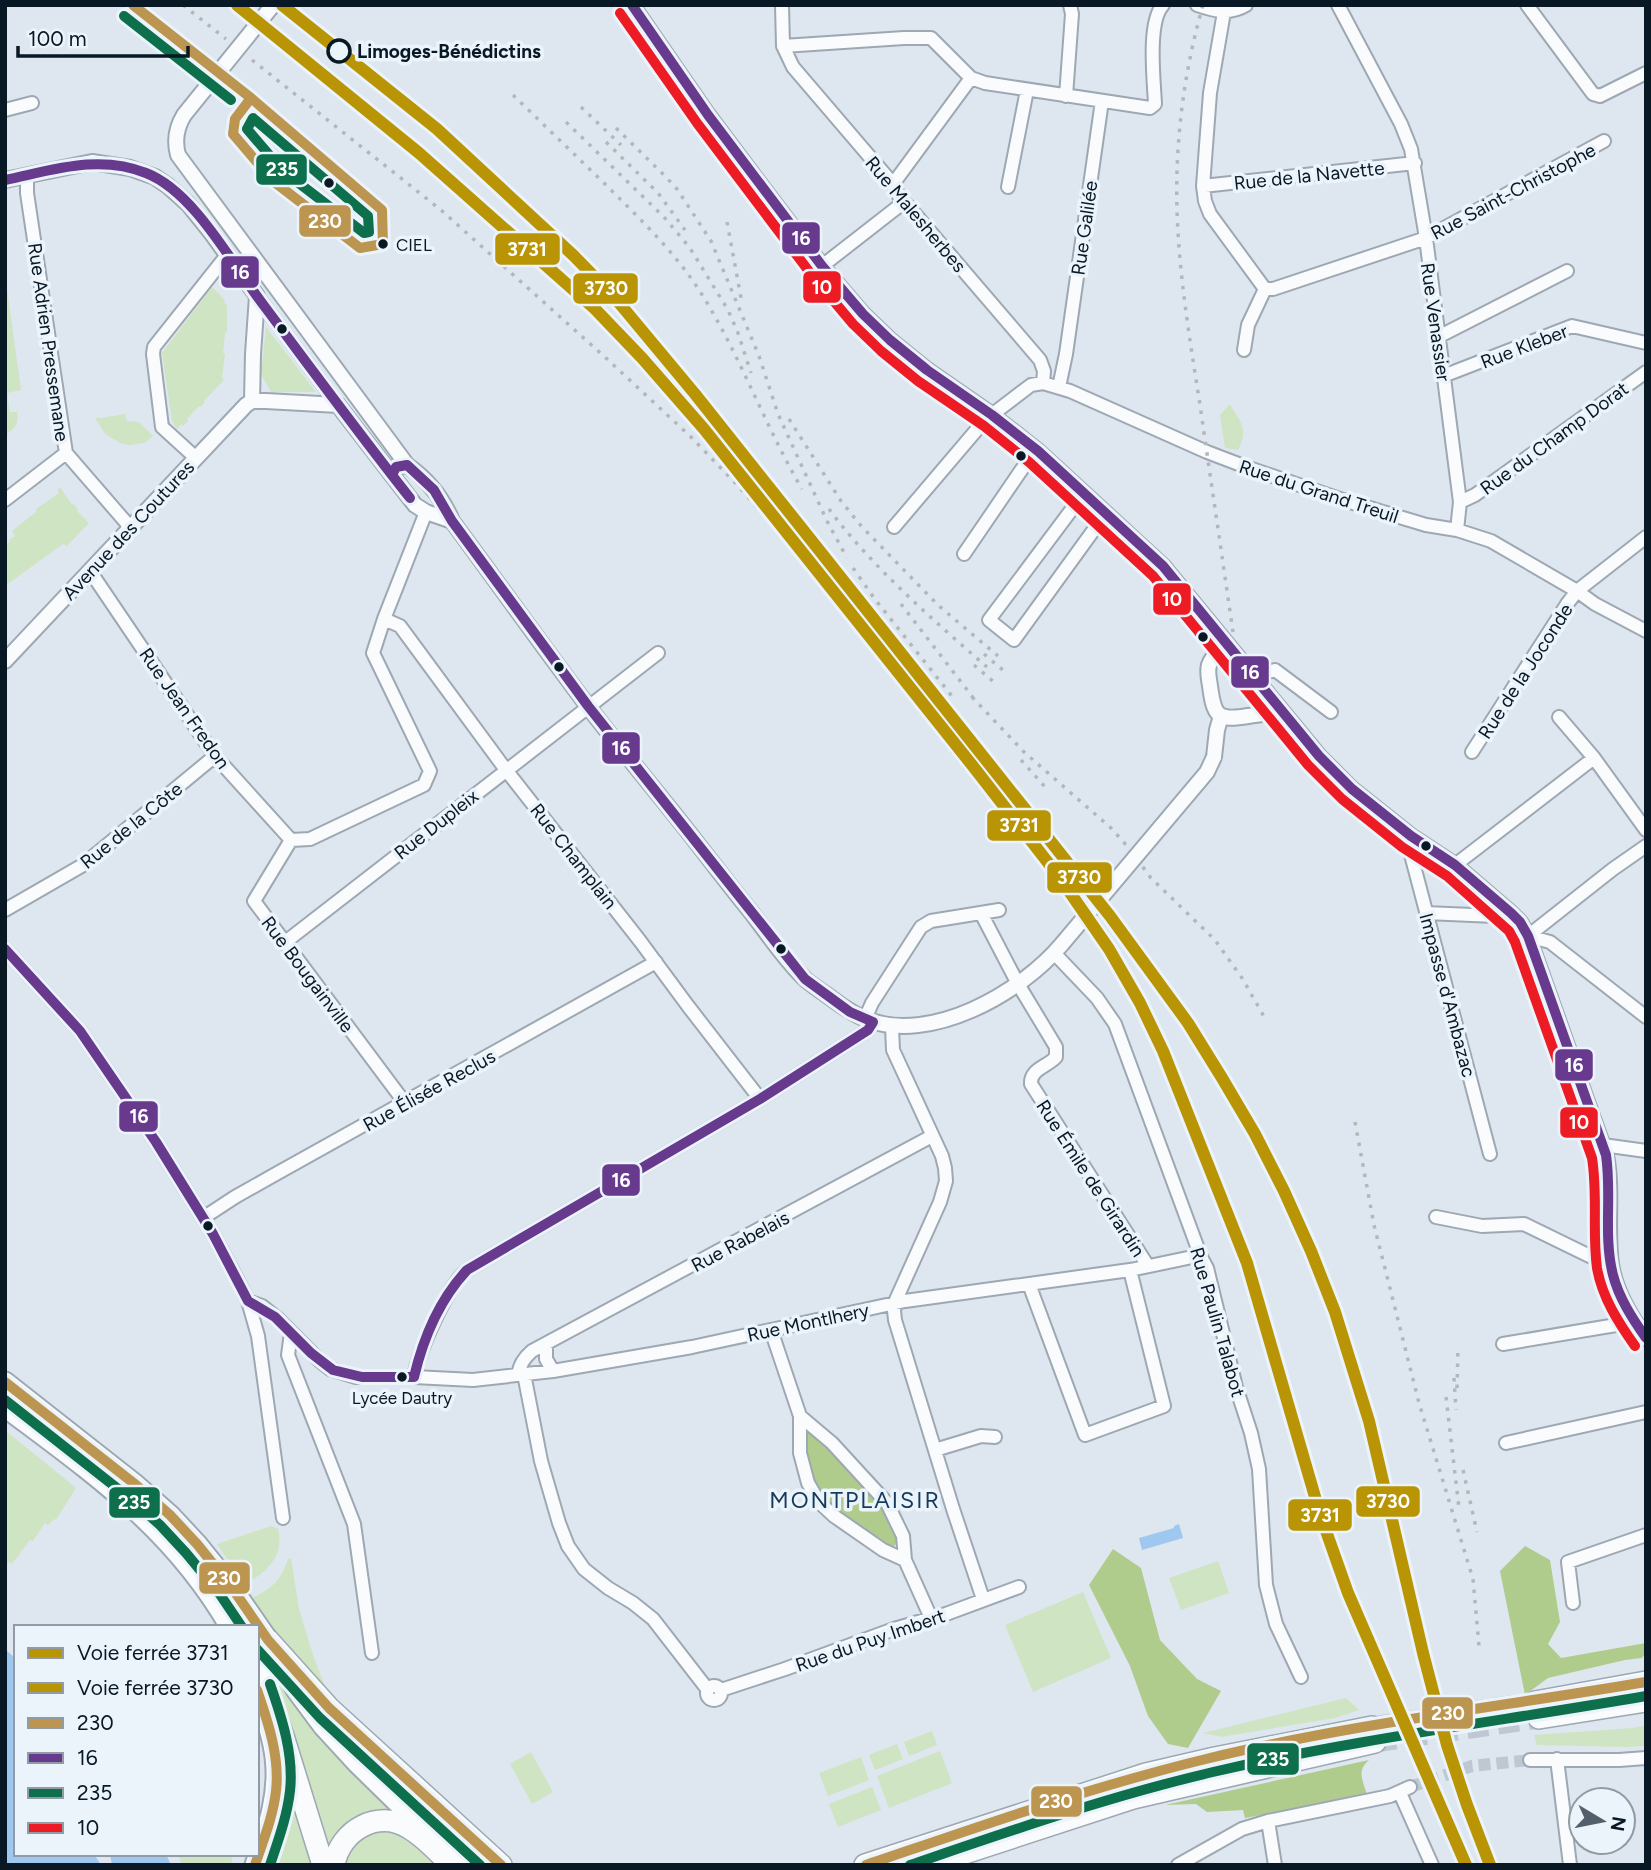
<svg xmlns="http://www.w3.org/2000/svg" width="1651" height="1870" viewBox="0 0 1651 1870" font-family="Figtree,sans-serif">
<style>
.green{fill:#cfe4c2}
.forest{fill:#afcc8c}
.water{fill:#9ec8ef}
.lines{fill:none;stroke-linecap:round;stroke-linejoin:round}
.minor-tunnel{stroke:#bec8d2;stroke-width:12;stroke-dasharray:12 6;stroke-linecap:butt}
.motorway-tunnel{stroke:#bec8d2;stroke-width:21;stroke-dasharray:21 10;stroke-linecap:butt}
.minor-casing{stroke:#9da8b3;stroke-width:16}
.tertiary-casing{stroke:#9da8b3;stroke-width:18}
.primary-casing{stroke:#9da8b3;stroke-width:23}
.motorway-casing{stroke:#9da8b3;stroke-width:24}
.minor{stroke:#fafbfd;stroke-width:12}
.tertiary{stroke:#fafbfd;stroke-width:14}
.primary{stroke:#fafbfd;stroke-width:19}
.motorway{stroke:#fafbfd;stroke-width:21}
.rail{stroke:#b4b7ba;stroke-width:3.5;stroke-dasharray:3.5 7;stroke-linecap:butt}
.tertiary-bridge-casing{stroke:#9da8b3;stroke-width:18;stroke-linecap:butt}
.tertiary-bridge{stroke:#fafbfd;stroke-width:14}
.bus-1-casing{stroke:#ebf3fb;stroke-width:16}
.bus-2-casing{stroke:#ebf3fb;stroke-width:16}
.bus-3-casing{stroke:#ebf3fb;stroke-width:16}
.bus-4-casing{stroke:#ebf3fb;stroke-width:16}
.bus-1{stroke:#bc9550;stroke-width:10}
.bus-2{stroke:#673a8e;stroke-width:10}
.bus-3{stroke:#0d6f4b;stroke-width:10}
.bus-4{stroke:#ed1c24;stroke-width:10}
.rail-1-casing{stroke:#ebf3fb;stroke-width:18}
.rail-2-casing{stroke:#ebf3fb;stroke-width:18}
.rail-1{stroke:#b99506;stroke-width:12}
.rail-2{stroke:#b99506;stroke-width:12}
.stop-dot{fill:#ebf3fb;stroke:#081825;stroke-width:3.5}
.bus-dot{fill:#081825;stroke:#ebf3fb;stroke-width:2.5}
.labels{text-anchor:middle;stroke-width:7;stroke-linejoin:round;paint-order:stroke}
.bus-label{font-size:17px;fill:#081825;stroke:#ebf3fb;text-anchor:start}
.stop-label{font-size:19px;font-weight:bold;fill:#081825;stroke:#ebf3fb;text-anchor:start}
.street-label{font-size:19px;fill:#081825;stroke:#ebf3fb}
.quarter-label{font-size:23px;letter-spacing:2px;fill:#163a5a;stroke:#ebf3fb}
.line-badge{stroke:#ebf3fb;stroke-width:2.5}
.badge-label{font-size:19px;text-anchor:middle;font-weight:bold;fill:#fff}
</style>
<rect width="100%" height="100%" fill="#dee7f0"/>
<path class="green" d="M212 287 225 300 224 302 227 306V332L225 333 223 353 225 354 222 378 224 380 204 401 205 402 201 407 199 406 187 419 188 421 183 426 182 424 177 429 172 421 162 353Z
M5 289H7L21 390 7 393 10 412H17C19 425 15 428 5 435Z
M266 327 316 392H271L261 374Z
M1230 404C1241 423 1249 429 1238 450L1225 448 1220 415Z
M125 414 127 421 139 422 153 436 144 443 130 445 120 443 105 434 95 418H100Z
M60 487 72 505 74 504 78 510 77 511 89 523 67 546 63 544 5 586V544L10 542 9 540 15 536 12 531 37 511 36 509 59 493 57 490Z
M5 1430 76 1488 56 1520 54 1519 48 1525 45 1523 33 1541 30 1540 12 1564 9 1562 5 1567Z
M271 1526 278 1529C285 1556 266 1574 244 1584L217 1544Z
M291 1558 299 1609 313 1655 328 1694 282 1643 252 1598C272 1588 281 1581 288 1559Z
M1218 1561 1229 1593 1181 1610 1169 1578Z
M1083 1592 1111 1658 1033 1692 1005 1625Z
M257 1645 283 1686 326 1744 398 1812 327 1857 271 1688 257 1658Z
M1346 1698 1359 1710 1335 1718 1221 1737 1203 1733Z
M1646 1725V1746L1626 1747 1537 1745 1534 1735 1633 1728Z
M932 1731 937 1745 909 1756 904 1742Z
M897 1744 903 1759 875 1770 869 1755Z
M940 1751 952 1783 889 1808 877 1776Z
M531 1752 553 1792 532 1804 510 1764Z
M861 1757 869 1780 828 1796 819 1773Z
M285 1771 317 1865H265L281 1814Z
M872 1787 881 1810 838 1827 829 1804Z
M391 1825 443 1865H338L346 1845Z
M178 1854H233L231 1865H182Z"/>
<path class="forest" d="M807 1429 825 1444 884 1507 898 1542 893 1547C864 1533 821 1510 811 1477 806 1463 806 1447 804 1433Z
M1525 1546 1550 1560 1560 1622 1548 1644 1561 1658 1646 1643V1652L1642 1658 1625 1660 1548 1678 1525 1695 1500 1571Z
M1113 1549 1141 1568 1160 1640 1197 1679 1221 1691 1188 1748 1168 1744 1148 1716 1130 1666 1089 1585Z
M1369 1760C1356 1771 1363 1780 1367 1795L1245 1818 1243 1810 1207 1812 1196 1804 1165 1805Z"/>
<path class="water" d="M1179 1524 1183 1538 1142 1550 1139 1538 1174 1528V1526Z
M5 1649 16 1659V1854H94L101 1865H5Z
M110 1854H166L171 1865H112Z"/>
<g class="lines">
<path class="minor-tunnel" d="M1410 1787 1472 1766 1530 1760"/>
<path class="motorway-tunnel" d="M1372 1727 1535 1702
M1375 1742 1539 1718"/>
<g class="minor-casing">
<path id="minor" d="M782 5 783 46 793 67 893 184 901 200 909 207 1040 360 1044 371 1043 383
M1197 5C1215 11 1229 15 1246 5
M1338 5 1401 124 1411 149 1426 238 1460 502 1457 530
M1527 5 1593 94 1600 96 1646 73
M1224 12 1210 93 1203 186 1205 201 1210 214 1265 289H1273L1426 238 1604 141
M783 46 904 38H931L971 78 985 83 1150 108 1155 104C1154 81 1147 22 1163 5
M1066 96 1072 14 1070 5
M5 110 32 103
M27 176V193L66 453 130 527
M893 184 971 78
M1203 186 1415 163
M1008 187 1027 90
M822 266 899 206 901 200
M257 296 338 405
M1438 337 1567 271
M1244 350 1248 325 1265 289
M1443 374 1451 373 1572 326 1646 343
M1059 387 1066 354 1102 101
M196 458 162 427 153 354 154 347 227 255
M1084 493 989 620 1014 640 1106 513
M5 500 66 453
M1460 502 1475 495 1646 372
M894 527 985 420 1031 385 1043 383 1070 391 1207 452 1249 468 1343 500 1426 525 1457 530 1491 541 1577 591 1595 604 1646 631
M964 554 1022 469 1038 451
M90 571 215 756 291 840
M384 619 400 626 506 770 640 941 688 1006 760 1099
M1253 676 1275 670 1331 712
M1559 717 1594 758 1646 830
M1472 752 1567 604 1577 591 1646 537
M1411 836 1409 847 1490 1154
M291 840 310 839 424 785 430 771 373 653 384 619 426 512
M291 840 254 901 405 1103
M1455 865 1594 758
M5 910 83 865 215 756
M981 913 1018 984 1056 1047V1057C1047 1067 1030 1069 1031 1084L1148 1266
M1426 913 1495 916 1511 913
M1528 936 1613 869 1646 846
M1528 936 1550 942 1646 1017
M284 943 658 653
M5 949 80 1031 156 1142 213 1234 238 1281 248 1301 258 1336 283 1518
M1054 953 1097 998 1115 1024 1201 1257 1207 1268 1236 1387 1251 1433 1259 1469 1266 1585 1276 1624 1301 1677
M865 1019 872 1003 921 927 931 921 999 910
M892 1027 893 1050 942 1156 945 1168 946 1181 940 1202 895 1302 894 1310 895 1320 953 1509 983 1599
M1603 1145 1646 1151
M1436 1217 1482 1226 1524 1224 1612 1267
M203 1218 235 1197 274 1175 656 962
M1029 1284 1085 1435 1164 1406 1130 1270
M248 1301 262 1306 277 1318 320 1361 330 1369 356 1377H414L473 1380 553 1371 692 1347 905 1301 1130 1270 1197 1256 1201 1257
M771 1330 800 1416V1453L808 1483 819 1502 834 1516 883 1550 905 1560
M291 1333 288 1355 354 1524 372 1653
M1503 1344 1634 1322
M546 1345V1359L553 1371
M524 1374 541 1461 559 1523 568 1546 584 1569 608 1588 633 1603 653 1619 708 1690
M518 1375C520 1364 524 1358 532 1351L932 1136
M414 1377C419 1350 447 1287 467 1270L760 1099 868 1030 873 1022
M800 1416 832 1443 887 1503 903 1536 905 1560 931 1618
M1506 1443 1646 1412
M935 1450 981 1436 995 1437
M1573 1603 1568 1562 1646 1535
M707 1693a7 7 0 1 1 14 0a7 7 0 1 1-14 0Z
M721 1690 785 1669 894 1629 946 1614 1019 1587
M1557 1759 1570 1865
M1530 1760H1619L1646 1758
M1400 1793 1432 1865
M1268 1821 1275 1865
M1178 1865 1242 1829 1268 1821 1390 1796 1410 1787"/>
</g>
<g class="tertiary-casing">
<path id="tertiary" d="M273 5 184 115C176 128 174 140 178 155L407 465
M632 5 708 115 756 179 822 266 863 314 890 340 927 370 992 415 1038 451 1163 566 1319 756 1352 789 1411 836 1455 865 1511 913 1520 922 1528 936 1606 1155C1613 1191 1606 1228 1611 1264 1615 1291 1630 1316 1646 1338
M5 180 92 162 130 168 155 177 168 186 188 204 212 234 257 296 253 354 252 401H266L338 405 415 505 426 512 452 521
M392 475 396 467 407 465C427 479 443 499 452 521 497 582 541 644 587 705 619 747 653 787 686 829 708 857 729 885 751 912 768 934 784 959 804 978 809 983 816 987 821 991 836 1001 849 1013 866 1019 930 1045 1021 993 1062 944
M1226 643C1220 649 1212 656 1209 665 1207 672 1209 679 1210 686 1214 716 1217 721 1248 716 1262 714 1267 715 1278 706
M5 661 246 405 252 401
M1214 757 1217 730 1221 716"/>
</g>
<g class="primary-casing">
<path id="primary" d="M5 1382 136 1485 170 1515 197 1544 230 1585 268 1640 297 1691 323 1726 357 1763 461 1865
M5 1407C94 1474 173 1528 230 1627
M255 1865C267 1830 280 1795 275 1757 273 1739 267 1721 262 1704"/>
</g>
<g class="motorway-casing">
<path id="motorway" d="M268 1640 329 1708 501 1865
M257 1669 270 1699 284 1739 323 1865
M1535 1702 1646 1682
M1539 1718 1646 1701
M334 1865C340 1830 378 1809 409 1828 425 1837 438 1852 451 1865
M865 1865 1146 1774 1215 1758 1372 1727
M928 1865 1133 1798 1375 1742"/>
</g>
<use href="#minor" class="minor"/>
<use href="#tertiary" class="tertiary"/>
<use href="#primary" class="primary"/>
<use href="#motorway" class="motorway"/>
<path class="rail" d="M183 5 226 39
M1203 5C1184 71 1175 141 1177 210 1179 276 1190 341 1200 405 1211 481 1222 556 1233 632
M252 60 441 210 607 359 691 437 740 488 769 521 1000 812
M513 95C544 125 575 155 606 185 640 219 675 252 701 293 740 355 765 426 802 489
M581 107 621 145
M566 122 664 217 690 248 728 310 738 333 751 373
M616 128 666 177 677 189 711 241 759 356 778 414 827 521 847 558
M606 142 658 193 685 230
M727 222 742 303
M789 419 841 501 862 527 939 606 998 656
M829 509C871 566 933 620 987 667
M853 568 874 598 955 700
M901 604 978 704
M984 654 1004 671
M974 665 995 683
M972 697 1024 752 1111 828 1128 847 1151 878 1215 940 1242 978 1266 1020
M1021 760 1046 788
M1355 1122 1374 1225 1419 1403 1473 1579 1479 1646
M1454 1378 1456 1410
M1457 1388 1458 1346
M1446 1397 1459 1508
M1463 1470 1477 1532"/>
<g class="tertiary-bridge-casing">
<path id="tertiary-bridge" d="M1062 944 1207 772 1214 757"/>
</g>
<use href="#tertiary-bridge" class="tertiary-bridge"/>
<g class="bus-1-casing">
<path id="bus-1" d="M133 5 251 98
M251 98 382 210 383 244 360 248 273 181 233 134 235 119Z
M5 1382 136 1485 170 1515 197 1544 230 1585 268 1640 329 1708 501 1865
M255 1865C263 1841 273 1817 276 1791 280 1757 268 1722 257 1690
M866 1865C978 1827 1090 1787 1206 1759 1350 1724 1499 1707 1646 1682"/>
</g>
<g class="bus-2-casing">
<path id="bus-2" d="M632 5 708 115 822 266 863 314 890 340 927 370 992 415 1038 451 1163 566 1319 756 1352 789 1411 836 1455 865 1511 913 1520 922 1528 936 1606 1155C1612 1194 1603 1236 1613 1275 1619 1298 1632 1318 1646 1338
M5 180C53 170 99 154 146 173 195 192 233 266 265 307 313 371 360 435 410 498
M392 475 396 467 407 465 434 490 452 521 588 706 805 979 850 1012 873 1022
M5 949 80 1031 156 1142 213 1234 248 1301
M248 1301 275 1317 311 1353 333 1370 362 1377H414
M414 1377C423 1339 440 1299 467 1270L760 1099 868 1030 873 1022"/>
</g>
<g class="bus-3-casing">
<path id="bus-3" d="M124 16 231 100
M253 118 368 216 369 232 364 233 283 171 247 129Z
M5 1400 127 1496 160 1525 186 1553 219 1593 242 1627
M257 1649 320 1718 480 1865
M270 1865C278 1841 287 1817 290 1791 294 1755 282 1718 270 1684
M910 1865C1010 1831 1110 1796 1213 1772 1356 1739 1502 1721 1646 1696"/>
</g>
<g class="bus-4-casing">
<path id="bus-4" d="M620 13 697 123 811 274 853 324 881 351 918 381 984 426 1029 462 1153 576 1308 765 1342 799 1402 847 1447 876 1509 931 1515 942 1592 1158C1598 1195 1592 1232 1597 1268 1602 1297 1618 1322 1635 1346"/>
</g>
<use href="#bus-1" class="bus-1"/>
<use href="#bus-2" class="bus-2"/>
<use href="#bus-3" class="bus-3"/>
<use href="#bus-4" class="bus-4"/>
<g class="rail-1-casing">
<path id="rail-1" d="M237 5 419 153 595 309 642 358 704 429 972 765 1060 878 1109 949 1140 1003 1163 1051 1247 1263 1320 1514 1348 1593 1466 1865"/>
</g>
<g class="rail-2-casing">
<path id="rail-2" d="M282 5 437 129 574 256 615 298 695 394 1110 916 1188 1023 1222 1078 1255 1134 1284 1191 1311 1251 1335 1312 1369 1421 1423 1653 1447 1745 1467 1805 1490 1865"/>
</g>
<use href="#rail-1" class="rail-1"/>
<use href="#rail-2" class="rail-2"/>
</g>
<circle class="stop-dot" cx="339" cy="51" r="11"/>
<g class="bus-dot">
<circle cx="329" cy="183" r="6"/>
<circle cx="383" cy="244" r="6"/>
<circle cx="282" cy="329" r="6"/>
<circle cx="1021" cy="456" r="6"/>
<circle cx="1203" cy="637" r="6"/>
<circle cx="559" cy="667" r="6"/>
<circle cx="1426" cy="846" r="6"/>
<circle cx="781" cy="949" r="6"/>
<circle cx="208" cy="1226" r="6"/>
<circle cx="402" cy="1377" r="6"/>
</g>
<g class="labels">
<g class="bus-label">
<text x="396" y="251">CIEL</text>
<text x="402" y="1404" text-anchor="middle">Lycée Dautry</text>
</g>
<g class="stop-label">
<text x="357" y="58">Limoges-Bénédictins</text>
</g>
<g class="street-label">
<text transform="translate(1309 175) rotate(-6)" y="7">Rue de la Navette</text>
<text transform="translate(1513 191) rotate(-28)" y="7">Rue Saint-Christophe</text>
<text transform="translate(916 214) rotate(50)" y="7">Rue Malesherbes</text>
<text transform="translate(1084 228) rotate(-82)" y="7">Rue Galilée</text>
<text transform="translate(1436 322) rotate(82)" y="7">Rue Venassier</text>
<text transform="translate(49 342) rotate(82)" y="7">Rue Adrien Pressemane</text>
<text transform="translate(1524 346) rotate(-21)" y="7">Rue Kleber</text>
<text transform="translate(1554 438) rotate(-36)" y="7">Rue du Champ Dorat</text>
<text transform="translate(1319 491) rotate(18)" y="7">Rue du Grand Treuil</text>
<text transform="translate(128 530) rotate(-47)" y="7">Avenue des Coutures</text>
<text transform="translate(1525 671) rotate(-57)" y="7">Rue de la Joconde</text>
<text transform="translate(185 708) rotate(55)" y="7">Rue Jean Fredon</text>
<text transform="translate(436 824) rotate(-38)" y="7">Rue Dupleix</text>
<text transform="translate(131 825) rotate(-39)" y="7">Rue de la Côte</text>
<text transform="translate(574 856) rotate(52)" y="7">Rue Champlain</text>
<text transform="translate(308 974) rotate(53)" y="7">Rue Bougainville</text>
<text transform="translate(1448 995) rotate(75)" y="7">Impasse d'Ambazac</text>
<text transform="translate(429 1090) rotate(-29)" y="7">Rue Élisée Reclus</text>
<text transform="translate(1091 1178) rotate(57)" y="7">Rue Émile de Girardin</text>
<text transform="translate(740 1241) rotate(-28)" y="7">Rue Rabelais</text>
<text transform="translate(808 1322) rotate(-12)" y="7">Rue Montlhery</text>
<text transform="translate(1218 1322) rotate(74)" y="7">Rue Paulin Talabot</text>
<text transform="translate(870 1640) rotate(-19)" y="7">Rue du Puy Imbert</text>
</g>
<g class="quarter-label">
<text x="855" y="1508">MONTPLAISIR</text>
</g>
</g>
<g class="line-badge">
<rect x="255" y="153" width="53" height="33" rx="7" fill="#0d6f4b"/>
<rect x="298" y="204" width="54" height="34" rx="7" fill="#bc9550"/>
<rect x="781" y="221" width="40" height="34" rx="7" fill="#673a8e"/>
<rect x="494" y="232" width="67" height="34" rx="7" fill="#b99506"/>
<rect x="220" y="255" width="40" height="34" rx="7" fill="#673a8e"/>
<rect x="802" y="270" width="40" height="34" rx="7" fill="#ed1c24"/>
<rect x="572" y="272" width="67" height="33" rx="7" fill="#b99506"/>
<rect x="1152" y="582" width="40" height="34" rx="7" fill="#ed1c24"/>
<rect x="1230" y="655" width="40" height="34" rx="7" fill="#673a8e"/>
<rect x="601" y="731" width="40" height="34" rx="7" fill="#673a8e"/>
<rect x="986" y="809" width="66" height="33" rx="7" fill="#b99506"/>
<rect x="1046" y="861" width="67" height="33" rx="7" fill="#b99506"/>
<rect x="1554" y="1048" width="40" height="34" rx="7" fill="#673a8e"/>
<rect x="118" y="1100" width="41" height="33" rx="7" fill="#673a8e"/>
<rect x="1559" y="1106" width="40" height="33" rx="7" fill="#ed1c24"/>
<rect x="601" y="1163" width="40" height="34" rx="7" fill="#673a8e"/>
<rect x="1355" y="1485" width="66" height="33" rx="7" fill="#b99506"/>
<rect x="108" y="1486" width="53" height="33" rx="7" fill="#0d6f4b"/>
<rect x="1287" y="1498" width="66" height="34" rx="7" fill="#b99506"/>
<rect x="198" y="1561" width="53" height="34" rx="7" fill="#bc9550"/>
<rect x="1421" y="1696" width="53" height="34" rx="7" fill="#bc9550"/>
<rect x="1246" y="1742" width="54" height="34" rx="7" fill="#0d6f4b"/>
<rect x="1030" y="1785" width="53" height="33" rx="7" fill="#bc9550"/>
</g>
<g class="badge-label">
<text x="282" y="176">235</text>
<text x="325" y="228">230</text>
<text x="801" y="245">16</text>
<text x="527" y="256">3731</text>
<text x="240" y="279">16</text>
<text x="822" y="294">10</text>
<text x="606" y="295">3730</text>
<text x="1172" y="606">10</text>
<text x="1250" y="679">16</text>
<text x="621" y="755">16</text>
<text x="1019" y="832">3731</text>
<text x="1079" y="884">3730</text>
<text x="1574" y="1072">16</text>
<text x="139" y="1123">16</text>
<text x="1579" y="1129">10</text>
<text x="621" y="1187">16</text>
<text x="1388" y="1508">3730</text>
<text x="134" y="1509">235</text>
<text x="1320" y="1522">3731</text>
<text x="224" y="1585">230</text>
<text x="1448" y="1720">230</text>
<text x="1273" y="1766">235</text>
<text x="1056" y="1808">230</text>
</g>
<rect width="1651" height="1870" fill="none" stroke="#081825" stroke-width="14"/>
<rect x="14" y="1625" width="245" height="231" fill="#ebf3fb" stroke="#909ba5" stroke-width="2"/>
<rect x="28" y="1648" width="35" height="10" fill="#b99506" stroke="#909ba5" stroke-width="2"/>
<text x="77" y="1660" font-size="21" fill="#081825">Voie ferrée 3731</text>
<rect x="28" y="1683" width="35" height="10" fill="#b99506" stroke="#909ba5" stroke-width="2"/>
<text x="77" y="1695" font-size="21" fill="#081825">Voie ferrée 3730</text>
<rect x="28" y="1718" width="35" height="10" fill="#bc9550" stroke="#909ba5" stroke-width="2"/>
<text x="77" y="1730" font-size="21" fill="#081825">230</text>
<rect x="28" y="1753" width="35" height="10" fill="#673a8e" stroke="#909ba5" stroke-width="2"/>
<text x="77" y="1765" font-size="21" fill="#081825">16</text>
<rect x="28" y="1788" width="35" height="10" fill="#0d6f4b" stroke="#909ba5" stroke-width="2"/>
<text x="77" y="1800" font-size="21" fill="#081825">235</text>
<rect x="28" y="1823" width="35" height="10" fill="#ed1c24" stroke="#909ba5" stroke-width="2"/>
<text x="77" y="1835" font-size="21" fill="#081825">10</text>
<g transform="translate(1602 1821) rotate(100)"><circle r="33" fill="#ebf3fb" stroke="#909ba5" stroke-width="2"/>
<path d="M0-5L12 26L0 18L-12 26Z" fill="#53606c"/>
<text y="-10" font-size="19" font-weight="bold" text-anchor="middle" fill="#081825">N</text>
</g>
<path d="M18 46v10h170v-10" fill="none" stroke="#081825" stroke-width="3.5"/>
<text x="28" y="46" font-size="21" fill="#081825" stroke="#ebf3fb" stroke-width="5" paint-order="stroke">100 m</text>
</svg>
